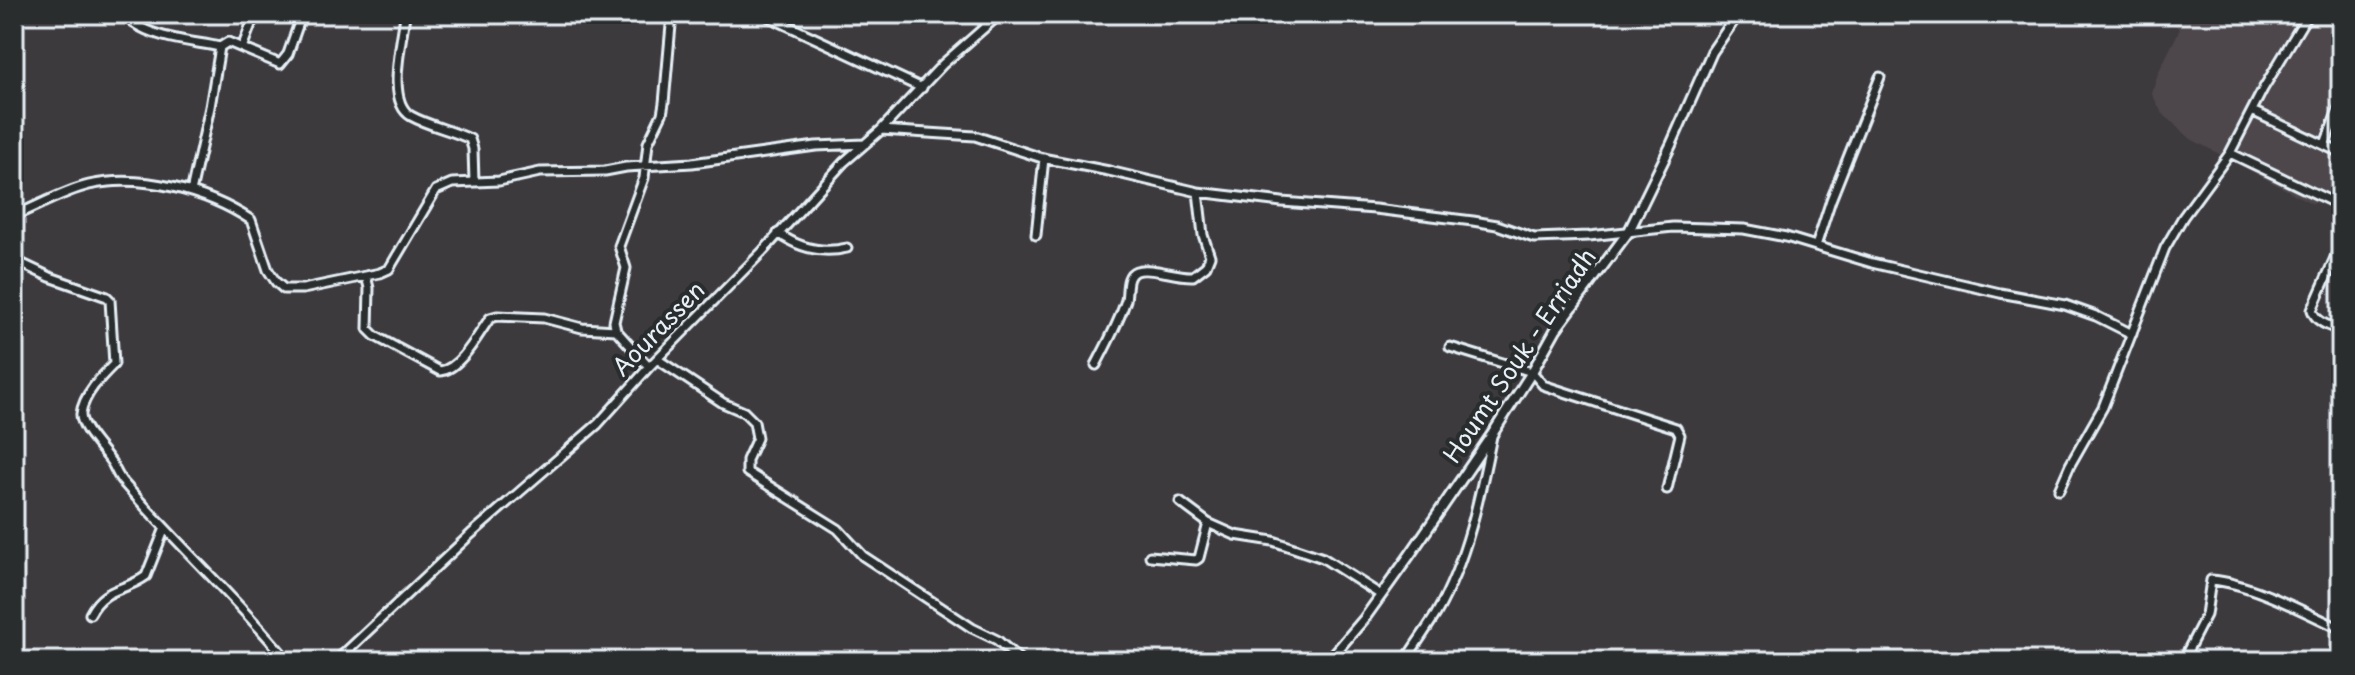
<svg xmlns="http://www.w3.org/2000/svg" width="2355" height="675" viewBox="0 0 2355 675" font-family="'Playpen Sans',sans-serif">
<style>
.built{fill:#4d474c}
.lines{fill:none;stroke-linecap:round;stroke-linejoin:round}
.minor-casing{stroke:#e8f1f8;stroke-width:13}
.tertiary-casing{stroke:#e8f1f8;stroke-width:14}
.minor{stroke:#2a2d2e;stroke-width:7}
.tertiary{stroke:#2a2d2e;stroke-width:8}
.labels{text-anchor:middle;stroke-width:8;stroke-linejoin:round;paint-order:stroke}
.street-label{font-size:24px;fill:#e8f1f8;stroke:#2a2d2e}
</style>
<rect width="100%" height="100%" fill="#3d3a3e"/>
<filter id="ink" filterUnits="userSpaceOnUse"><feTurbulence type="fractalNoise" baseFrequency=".0125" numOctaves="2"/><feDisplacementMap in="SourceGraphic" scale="16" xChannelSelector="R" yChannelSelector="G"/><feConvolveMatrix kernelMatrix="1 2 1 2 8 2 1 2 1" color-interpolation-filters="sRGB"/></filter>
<g filter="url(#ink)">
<path class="built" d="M2159 14H2341V188L2325 202 2311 203 2191 139 2162 113 2152 94 2158 73 2180 29Z"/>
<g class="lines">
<g class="minor-casing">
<path id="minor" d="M405 14C403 39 385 101 411 116 429 126 451 130 470 139L473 149 474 182
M763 14 922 88
M2308 14 2263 89 2230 153 2341 206
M132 22C156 39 191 41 220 47
M242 48 255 14
M2252 111 2341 153
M881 130 975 136 1042 158 1109 171 1198 192 1282 202 1375 209 1473 221 1497 225 1534 238 1589 236 1673 227 1744 229 1786 237 1872 263 2000 293 2065 305 2096 316 2132 334
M2325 144 2341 102
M191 192 210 107 220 47 228 42 280 64 288 54 302 14
M14 216C38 206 64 191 89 185 141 173 207 191 251 220L268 270 276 282 284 289H303L380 273 389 269 433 195 436 190 452 183 499 181 540 172 605 171 626 167 692 163 816 146 865 144
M778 233C799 248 822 254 847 248
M1036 235 1044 158
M2341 244 2312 310C2316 323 2330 326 2341 331
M1816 246 1831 200 1880 77
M14 260 50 277 107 297 110 300 114 364C101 377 83 395 81 414 80 429 106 452 113 465 116 471 118 476 122 481 176 543 236 598 288 661
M366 276 369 288 368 329 375 336 440 371C460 370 479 333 490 318L497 316 544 318 582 328 616 330
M1450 347 1532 372 1543 385 1555 389 1676 428 1680 435 1667 489
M657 359 723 403 744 412 754 422 757 438 747 460V472L838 529 863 556 972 628 997 640 1021 661
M1096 365C1107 344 1119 322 1126 300 1128 291 1125 275 1136 271 1150 266 1176 277 1193 276L1206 266 1210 256 1203 235 1198 192
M649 367 616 330 614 322 626 268 619 246 644 178 648 143 662 114 664 103 672 14
M2059 490 2070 465 2103 407 2165 248 2183 217 2230 153
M1180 502 1208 523 1235 535 1273 541 1323 558 1381 595
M1150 556 1196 560 1199 558 1208 523
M90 614C105 586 124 592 146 576L165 528
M336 661 471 534 598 424 649 367 763 251 844 162 881 130 943 64 1000 14
M1405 661C1415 645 1426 630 1436 614 1467 560 1480 496 1492 436
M2195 661 2188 655V650L2206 615 2211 580C2251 583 2304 612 2341 629"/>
</g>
<g class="tertiary-casing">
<path id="tertiary" d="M1328 661 1364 619 1409 556 1493 433 1532 372 1556 329 1629 231 1671 145 1712 52 1738 14"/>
</g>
<use href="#minor" class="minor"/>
<use href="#tertiary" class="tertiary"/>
</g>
</g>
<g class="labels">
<g class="street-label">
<text transform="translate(659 329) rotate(-46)" y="8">Aourassen</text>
<text transform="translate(1520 356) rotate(-56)" y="8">Houmt Souk - Erriadh</text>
</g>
</g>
<rect width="2355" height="675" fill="none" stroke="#2a2d2e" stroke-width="48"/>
<rect x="24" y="24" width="2307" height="627" fill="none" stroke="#e8f1f8" stroke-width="3" filter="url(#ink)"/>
</svg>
